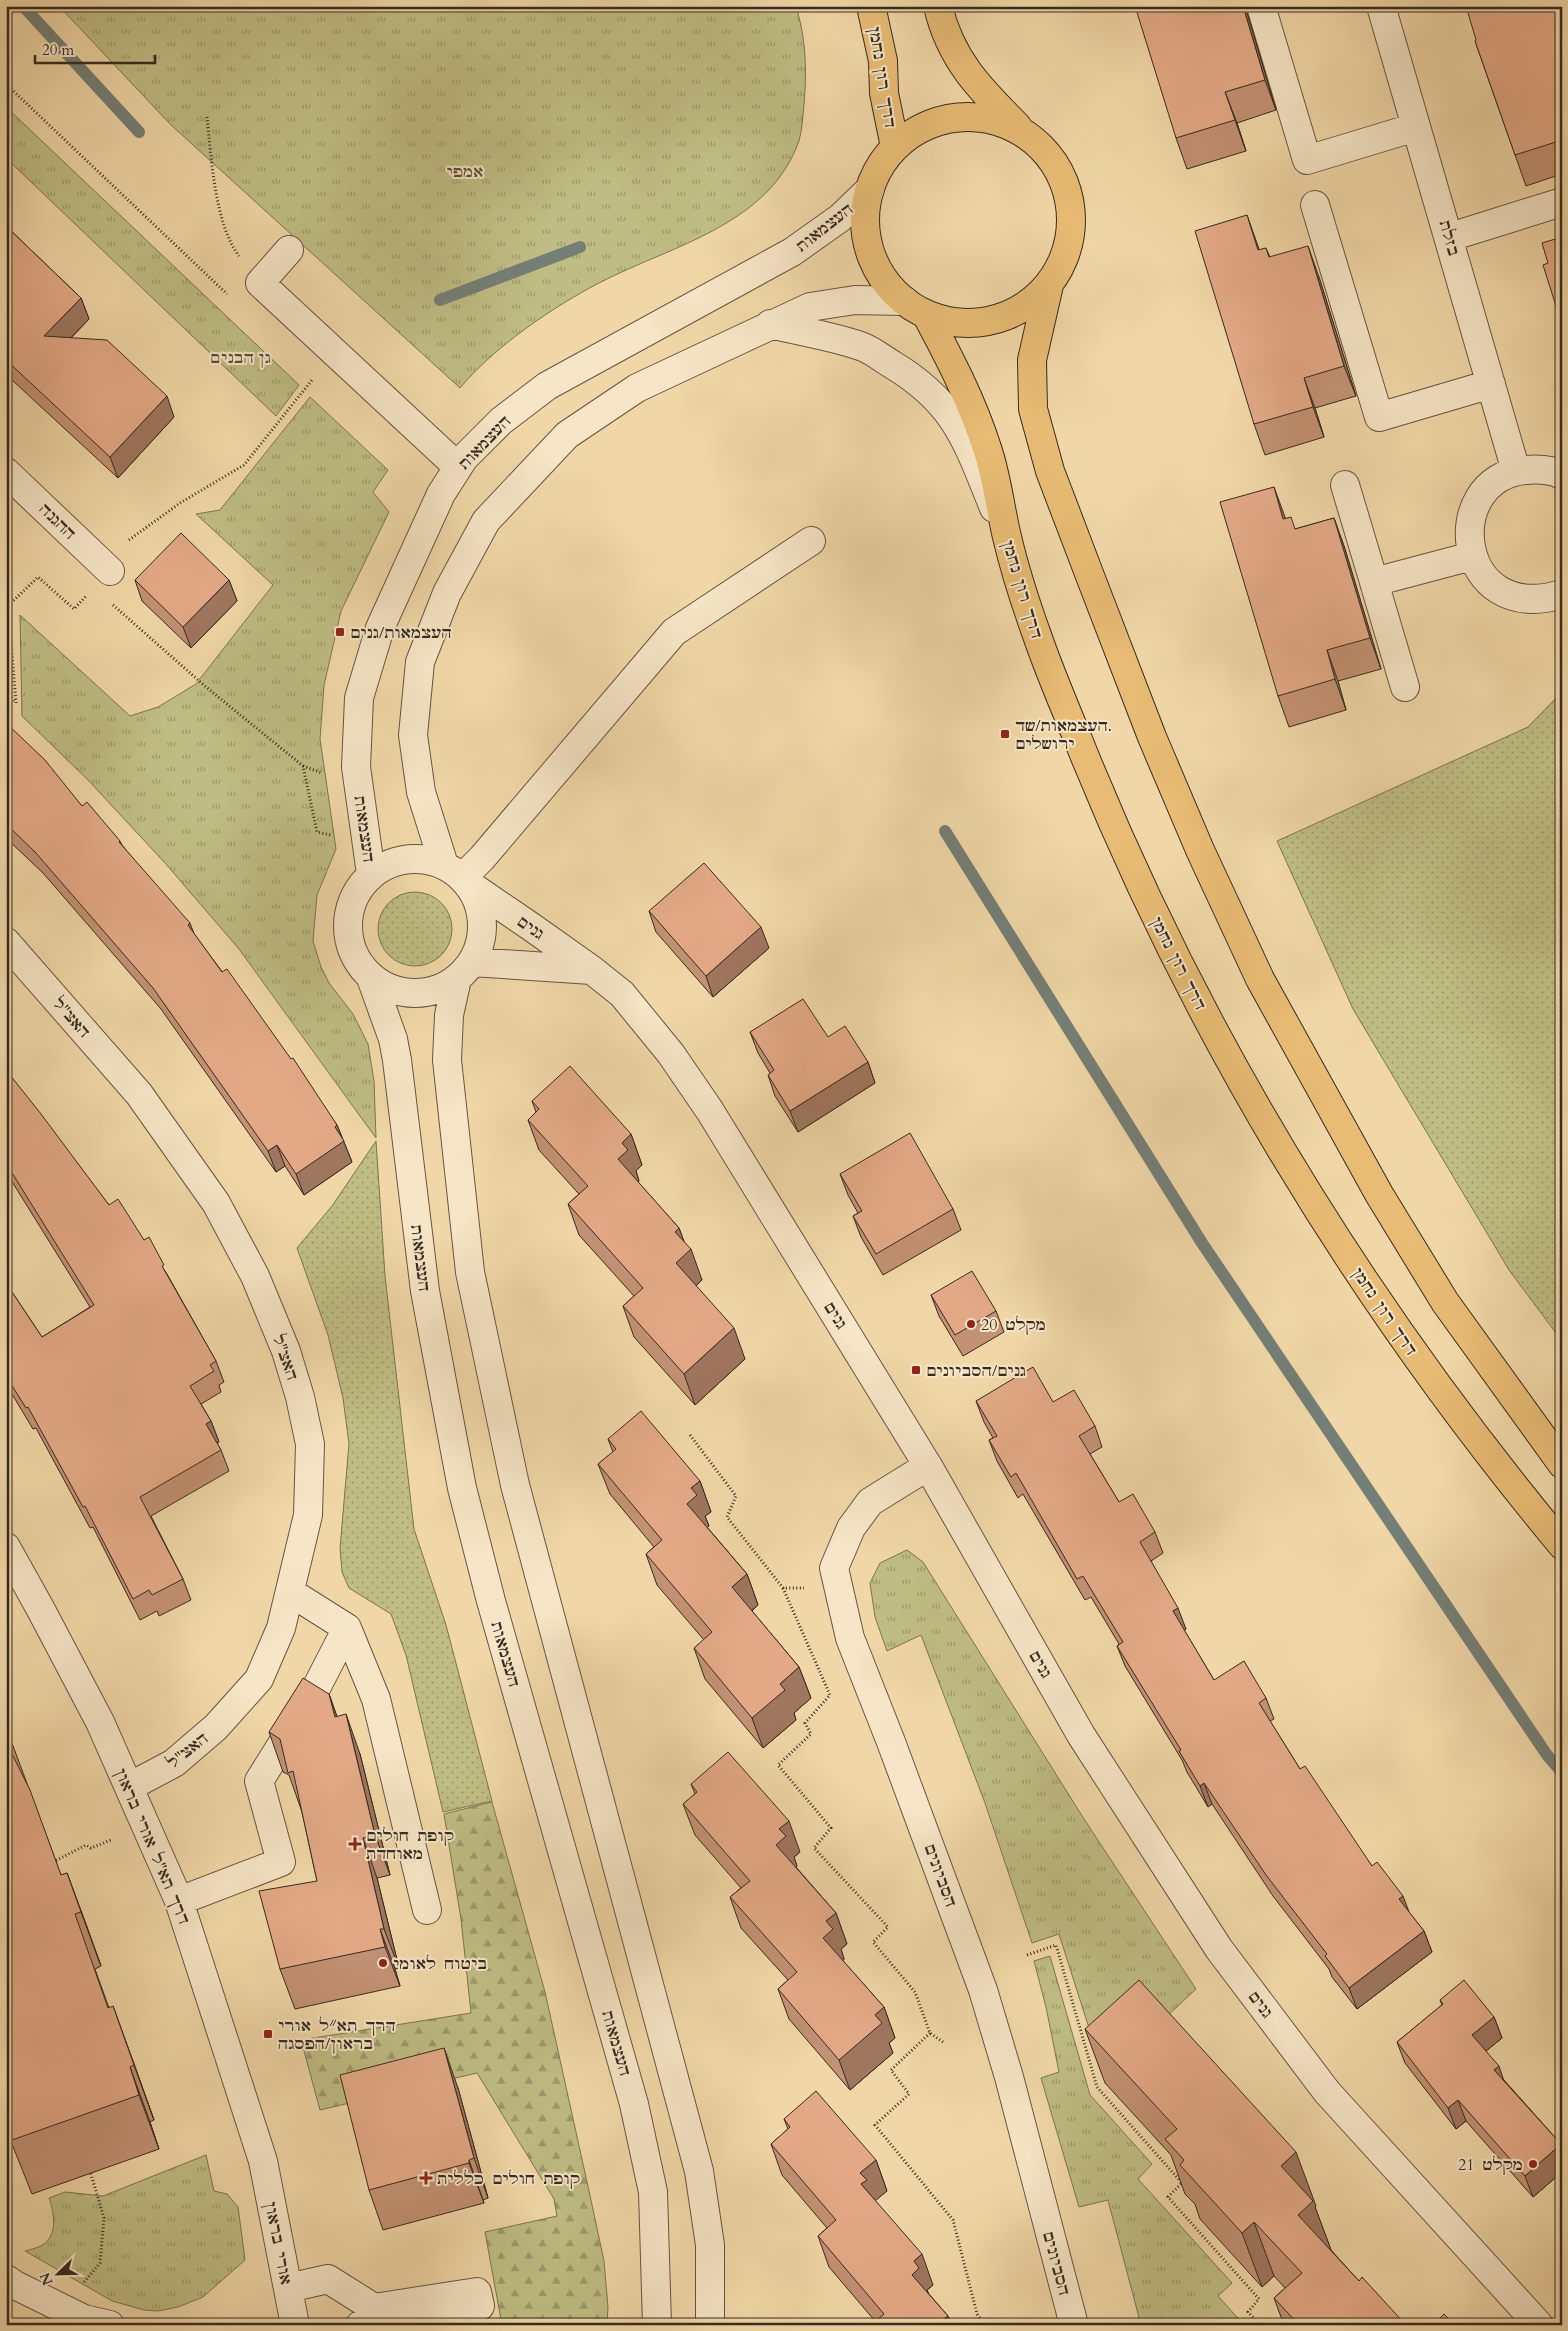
<svg xmlns="http://www.w3.org/2000/svg" width="1568" height="2331" viewBox="0 0 1568 2331" font-family="Cardo,'Frank Ruhl Libre',serif">
<style>
.grass{fill:url(#grass-dots);stroke:#7b7452}
.forest{fill:url(#forest-firs);stroke:#7b7452}
.park{fill:url(#park-tufts);stroke:#7b7452}
.lines{fill:none;stroke-linecap:round;stroke-linejoin:round}
.stream{stroke:#747f77;stroke-width:12}
.minor-casing{stroke:#665542;stroke-width:30}
.major-casing{stroke:#372a21;stroke-width:30}
.path{stroke:#372a21;stroke-width:3;stroke-dasharray:1 2.5;stroke-linecap:butt}
.minor{stroke:#f6e5c6;stroke-width:28}
.major{stroke:#e8bc74;stroke-width:28}
.wall{fill:#c39173;stroke:#372a21}
.shaded-wall{fill:#9f765e;stroke:#372a21}
.building{fill:#e3a986;stroke:#372a21}
.poi-dot{fill:#8f2418;stroke:#f6e5c6;stroke-width:2}
.labels{text-anchor:middle;stroke-width:4;stroke-linejoin:round;paint-order:stroke}
.street-label{font-size:16px;fill:#372a21;stroke:#f6e5c6}
.park-label{font-size:16px;font-style:italic;fill:#594f3a;stroke:#f6e5c6}
.poi-label{font-size:16px;fill:#372a21;stroke:#f6e5c6;text-anchor:start}
</style>
<defs>
<pattern id="grass-dots" width="8" height="8" patternUnits="userSpaceOnUse" patternTransform="scale(1.25)"><rect width="8" height="8" fill="#bfbd83"/><path d="M2 2h.1M6 6h.1" fill="none" stroke="#9c9a6b" stroke-width="1.8" stroke-linecap="round"/></pattern>
<pattern id="forest-firs" width="22" height="20" patternUnits="userSpaceOnUse" patternTransform="scale(1.25)"><rect width="22" height="20" fill="#bfbd83"/><path d="M5 1l3.5 6h-7zM16 11l3.5 6h-7z" fill="#9c9a6b"/></pattern>
<pattern id="park-tufts" width="24" height="20" patternUnits="userSpaceOnUse" patternTransform="scale(1.25)"><rect width="24" height="20" fill="#bfbd83"/><path d="M3 7l-1-3M5 7V3M7 7l1-3M15 17l-1-3M17 17v-4M19 17l1-3" fill="none" stroke="#9c9a6b"/></pattern>
</defs>
<rect width="100%" height="100%" fill="#f1d7a7"/>
<filter id="stains"><feTurbulence type="fractalNoise" baseFrequency=".004" numOctaves="4"/><feColorMatrix values="0 0 0 0 .2 0 0 0 0 .09 0 0 0 0 .02 0 0 0 .5 -.17"/></filter>
<radialGradient id="worn" r=".72"><stop offset=".6" stop-color="#630" stop-opacity="0"/><stop offset="1" stop-color="#630" stop-opacity=".3"/></radialGradient>
<path class="grass" d="M1562 692V1341L1509 1270 1353 1009 1277 841 1528 727Z
M378 929a37 37 0 1 1 74 0a37 37 0 1 1-74 0Z
M376 1141 385 1276 414 1529 446 1625 492 1801 443 1812 406 1655 391 1614 349 1588 342 1572 340 1548 349 1444 343 1398 328 1335 297 1248 332 1206Z"/>
<path class="forest" d="M492 1802 545 1992 591 2200 604 2261 608 2307 607 2325H502L485 2232 557 2216 554 2199 477 2073 320 2110 301 2040 471 2013 461 1919 444 1814Z"/>
<path class="park" d="M59 6H796C806 39 807 70 804 104 803 115 802 130 799 141 769 225 673 245 601 282 554 306 494 347 460 388L170 124Z
M6 107 299 385 276 416 6 158Z
M310 397 388 470 373 492 389 512 341 611 324 685 320 739 336 849 317 895 313 941 321 967 329 983 353 1014 368 1044 374 1081 376 1138 239 949 165 863 89 781 22 716 20 615 130 716 158 707 196 684 273 585 196 514 220 510Z
M907 1550 923 1562 1084 1819 1196 1989 1104 2075 1059 1934 1032 1943 985 1803 921 1635 887 1651 875 1617 870 1583 880 1563Z
M1050 1956 1090 2095 1152 2164 1138 2179 1232 2283 1218 2296 1244 2325H1141L1108 2200 1079 2207 1041 2078 1059 2072 1046 2007 1034 1961Z
M206 2155 214 2191 227 2194 238 2207 245 2260 203 2297 178 2307 158 2311 144 2310 112 2301 25 2251C31 2249 39 2248 44 2244 58 2234 54 2212 49 2198L65 2192 103 2196Z"/>
<g class="lines">
<path class="stream" d="M23 6 139 132
M440 300 580 247
M945 831 1202 1243 1547 1755 1562 1772"/>
<g class="minor-casing">
<path id="minor" d="M1261 6 1307 160 1416 127
M1381 6 1516 471
M1315 205 1379 417 1491 384
M1450 237 1562 202
M289 250 260 283 458 467
M770 324C798 331 837 337 863 347 873 351 883 359 893 365 957 404 967 442 994 508
M6 472 110 571
M1562 475C1551 469 1537 469 1525 470 1439 479 1455 627 1562 594
M1345 485 1374 582 1472 556
M1374 582 1405 687
M348 926a67 67 0 1 1 134 0a67 67 0 1 1-134 0Z
M444 865 421 792 413 735 420 662 447 593 486 521 567 435 637 388 810 307 855 300 905 301
M371 874 356 767 359 698 380 628 441 494 464 458 501 421 547 386 792 252 840 218 870 189
M462 878 482 858 674 632 811 541
M470 885 530 926 592 970 622 994 671 1054 710 1111 928 1466 1081 1735 1219 1949 1327 2092 1539 2325
M6 942 139 1094 216 1203 255 1276 286 1351 300 1397 310 1444 308 1515 281 1628 259 1679 216 1727 174 1763 129 1787
M472 962 592 970
M371 978 393 1039 397 1060 425 1291 462 1488 491 1601 634 2104 653 2192 657 2325
M457 979 449 1015 447 1060 470 1272 515 1485 699 2171 710 2245V2325
M928 1466 870 1502 851 1528 834 1568 850 1638 891 1742 983 1990 1009 2077 1074 2325
M6 1547 40 1608 100 1722 179 1901 263 2161 295 2325
M290 1592 347 1628 376 1699 427 1910
M179 1901 281 1862 259 1781 311 1698 347 1628
M6 2279 15 2285 84 2319 110 2325
M288 2288 328 2279 374 2308 477 2292 480 2306 360 2325"/>
</g>
<g class="major-casing">
<path id="major" d="M871 6 883 61 884 93 895 147
M938 6C950 59 980 89 1017 126
M865 220a103 103 0 1 1 206 0a103 103 0 1 1-206 0Z
M1049 285 1032 360 1033 409 1050 471 1090 576 1152 737 1200 850 1260 979 1379 1194 1445 1302 1562 1464
M926 314C949 357 972 401 987 448 997 477 1000 508 1007 537 1015 571 1026 605 1038 638 1050 673 1065 707 1079 742 1196 1034 1361 1303 1562 1545"/>
</g>
<path class="path" d="M6 84 227 294
M207 117C211 156 215 225 239 256
M129 540 180 503 244 465 312 380
M113 605 206 687 303 766 317 832 331 835
M6 693 16 702
M16 703 8 606 38 577 74 609 86 596
M303 766 322 773
M690 1435 736 1496 727 1517 783 1588H804
M783 1588 830 1695 805 1723 811 1734 778 1765 831 1828 814 1848 888 1927 873 1942 915 1992 930 2033 943 2042
M53 1862 86 1845 91 1848 111 1840
M1027 1955 1056 1945 1097 2087 1182 2183 1168 2197 1259 2299 1248 2312 1260 2325
M930 2033 891 2070 909 2094 875 2125 953 2220 977 2314 985 2325
M84 2282 100 2263 104 2218 90 2171"/>
<use href="#minor" class="minor"/>
<use href="#major" class="major"/>
</g>
<path class="wall" d="M1245 6 1276 110 1237 123 1246 151 1187 169 1176 138Z
M1562 6V174L1526 186 1475 41Z
M6 226 81 298 89 319 71 338 174 417 118 478 12 380 9 371 6 369Z
M1266 248 1270 257 1319 277 1356 396 1315 408 1324 437 1265 455 1254 424 1260 250Z
M1334 518 1345 549 1381 669 1338 681 1346 710 1289 727 1278 696 1285 519 1295 529Z
M135 580H229L237 601 191 648 142 601Z
M6 723 82 806 120 841 122 845 194 934 337 1125 352 1162 304 1195 285 1166 276 1172 161 1009 43 873 6 838Z
M649 911 769 948 713 997 656 932Z
M750 1032 828 1037 868 1062 875 1083 798 1132 775 1096 768 1075 770 1073 758 1053Z
M6 1070 109 1205 144 1240 167 1274 216 1361 224 1382 219 1385 221 1392 201 1404 211 1421 219 1442 217 1443 221 1450 229 1471 151 1516 183 1579 191 1600 159 1616 157 1611 140 1620 93 1527 90 1528 36 1428 33 1429 6 1384V1283L42 1337 90 1307 6 1172Z
M532 1101 631 1134 642 1165 636 1171 639 1181 638 1182 679 1228 684 1242 702 1280 696 1286 745 1359 695 1405 634 1337 623 1306 634 1296 579 1235 568 1204 579 1194 539 1150 528 1120 536 1112Z
M840 1174 953 1209 961 1230 883 1275 861 1237 853 1216 858 1213 848 1195Z
M931 1295 996 1311 1004 1332 963 1356 939 1316Z
M976 1401 1053 1402 1095 1426 1102 1447 1090 1454 1119 1502 1155 1532 1163 1553 1151 1561 1186 1629 1184 1630 1214 1680 1266 1698 1274 1719 1270 1721 1300 1769 1372 1866 1424 1931 1432 1952 1357 2009 1332 1977 1329 1969 1273 1896 1212 1804 1208 1807 1187 1772 1182 1760 1125 1666 1117 1646 1119 1644 1091 1597 1085 1600 1023 1494 1018 1498 997 1461 989 1440 993 1438 984 1422Z
M608 1439 700 1481 711 1512 705 1516 709 1526 707 1527 747 1574 758 1605 752 1611 799 1667 811 1698 794 1713 796 1720 763 1748 705 1679 694 1648 704 1640 657 1585 646 1554 654 1547 610 1494 598 1464 613 1452Z
M329 1694 337 1717 360 1754 390 1875 377 1878 399 1968 395 1969 400 1986 295 2009 280 1969 317 1881 302 1812 289 1775 283 1772 269 1732Z
M6 1727 61 1875 67 1873 87 1927 101 1966 95 1969 109 2008 133 2061 154 2120 150 2122 159 2149 32 2194 6 2129Z
M691 1784 800 1852 794 1857 797 1866 796 1867 836 1913 847 1944 841 1949 844 1959 843 1961 884 2007 895 2038 889 2043 893 2053 850 2090 789 2019 778 1989 788 1980 741 1928 730 1897 741 1888 695 1835 683 1804 695 1794Z
M1440 2000 1494 2017 1502 2038 1486 2051 1504 2080 1561 2144 1562 2172 1533 2197 1466 2121 1456 2129 1405 2063 1397 2042 1442 2005Z
M1085 2029 1316 2206 1315 2207 1331 2250 1359 2281 1406 2325H1284L1274 2298 1285 2288 1274 2276 1262 2287 1200 2219 1195 2204 1185 2194 1171 2155 1105 2083Z
M458 2088 488 2198 483 2200 484 2203 383 2230 369 2190Z
M784 2119 876 2160 887 2191 875 2200 933 2285 927 2290 929 2294 948 2316 951 2325 875 2321 829 2267 818 2236 827 2228 782 2175 771 2144 788 2129Z"/>
<path class="shaded-wall" d="M1243 6H1245L1276 110 1265 80Z
M1225 92 1237 123 1246 151 1235 120Z
M1247 215 1258 246 1269 281 1258 250Z
M1308 246 1319 277 1356 396 1344 366Z
M81 298 89 319 52 357 44 336Z
M1304 378 1315 408 1324 437 1313 407Z
M167 396 174 417 118 478 110 457Z
M1274 487 1285 517 1294 550 1283 519Z
M1334 518 1345 549 1381 669 1370 638Z
M229 580 237 601 191 648 183 627Z
M1327 650 1338 681 1346 710 1335 679Z
M190 923 198 944 188 925Z
M761 927 769 948 713 997 706 976Z
M868 1062 875 1083 798 1132 790 1111Z
M337 1125 352 1162 304 1195 296 1174 335 1127Z
M631 1134 642 1165 636 1171 639 1181 629 1190 618 1159 622 1143Z
M277 1145 285 1166 276 1172 268 1151Z
M679 1228 688 1252 691 1249 702 1280 687 1294 676 1263 675 1232Z
M734 1328 745 1359 695 1405 684 1374Z
M211 1421 219 1442 213 1445 206 1424Z
M700 1481 711 1512 705 1516 709 1526 699 1534 687 1504 691 1488Z
M747 1574 758 1605 743 1618 732 1587Z
M1178 1608 1186 1629 1180 1632 1173 1611Z
M799 1667 811 1698 794 1713 796 1720 763 1748 752 1718 780 1684Z
M329 1694 343 1733 335 1717Z
M346 1714 360 1754 390 1875 375 1835Z
M1204 1783 1212 1804 1208 1807 1200 1786Z
M789 1821 800 1852 794 1857 797 1866 787 1876 776 1845 779 1829Z
M363 1838 377 1878 399 1968 384 1929Z
M67 1873 87 1927 101 1966 81 1912Z
M1403 1896 1411 1917 1399 1899Z
M836 1913 847 1944 841 1949 844 1959 834 1969 823 1938 826 1921Z
M380 1929 395 1969 400 1986 385 1947Z
M1424 1931 1432 1952 1357 2009 1349 1988Z
M113 2006 133 2061 154 2120 134 2065Z
M884 2007 895 2038 889 2043 893 2053 850 2090 839 2060 875 2015Z
M1494 2017 1502 2038 1480 2056 1472 2035Z
M444 2048 458 2088 488 2198 474 2158Z
M1499 2066 1506 2087 1494 2070Z
M130 2067 150 2122 159 2149 139 2095Z
M1458 2100 1466 2121 1456 2129 1448 2108Z
M1561 2144 1562 2172 1533 2197 1525 2176Z
M1296 2152 1316 2206 1315 2207 1333 2255 1318 2269 1281 2166Z
M469 2160 483 2200 484 2203 469 2163Z
M876 2160 887 2191 875 2201 861 2184 860 2173Z
M1254 2222 1274 2276 1262 2287 1242 2233Z
M922 2254 933 2285 927 2290 930 2299 912 2275 914 2261Z
M948 2316 951 2325 945 2318Z"/>
<path class="building" d="M1135 6H1243L1265 80 1225 92 1235 120 1176 138Z
M1466 6H1562V140L1515 155 1475 41 1476 40Z
M1247 215 1258 250 1266 248 1269 257 1308 246 1344 366 1304 378 1313 407 1254 424 1195 231Z
M6 226 81 298 44 336 107 340 167 396 110 457 6 360Z
M1562 237V325L1543 265 1548 263 1542 243Z
M1274 487 1283 519 1291 517 1295 529 1334 518 1370 638 1327 650 1335 679 1278 696 1220 502Z
M181 533 229 580 183 627 135 580Z
M6 723 45 760 82 806 87 802 120 841 119 842 190 923 188 925 222 972 227 969 291 1059 293 1058 337 1125 335 1127 344 1141 296 1174 277 1145 268 1151 153 988 35 852 6 824Z
M704 863 761 927 706 976 649 911Z
M803 999 828 1037 845 1026 868 1062 790 1111 768 1075 774 1070 750 1032Z
M570 1066 631 1134 622 1143 628 1150 618 1159 679 1228 675 1232 691 1249 676 1263 734 1328 684 1374 623 1306 643 1288 568 1204 588 1186 528 1120 539 1109 532 1101Z
M6 1070 41 1114 109 1205 118 1199 144 1240 149 1237 164 1265 162 1266 216 1361 210 1365 214 1371 190 1386 211 1421 206 1424 221 1450 140 1497 183 1579 152 1595 149 1590 133 1599 85 1506 83 1507 28 1407 26 1408 6 1376V1350L8 1349 6 1345V1283L42 1337 94 1305 6 1163Z
M910 1133 953 1209 876 1254 853 1216 862 1211 840 1174Z
M972 1271 996 1311 955 1335 931 1295Z
M1033 1367 1053 1402 1074 1390 1095 1426 1079 1436 1119 1502 1133 1494 1155 1532 1140 1542 1178 1608 1173 1611 1214 1680 1244 1661 1266 1698 1259 1703 1300 1769 1305 1766 1372 1866 1377 1862 1403 1896 1399 1899 1424 1931 1349 1988 1325 1956 1327 1954 1266 1875 1204 1783 1200 1786 1179 1751 1181 1750 1117 1646 1123 1642 1083 1576 1077 1579 1016 1473 1011 1477 989 1440 997 1436 976 1401Z
M641 1411 700 1481 691 1488 697 1495 687 1504 747 1574 732 1587 799 1667 780 1684 785 1690 752 1718 694 1648 712 1632 646 1554 662 1540 598 1464 616 1449 608 1439Z
M303 1678 329 1694 335 1717 346 1714 375 1835 363 1838 384 1929H380L385 1947 280 1969 259 1891 317 1881 293 1771 288 1773 280 1739 269 1732Z
M6 1742 30 1790 61 1875 67 1873 81 1912 75 1914 108 2008 113 2006 134 2065 130 2067 139 2095 12 2140 6 2126Z
M728 1752 789 1821 779 1829 786 1836 776 1845 836 1913 826 1921 833 1929 823 1938 884 2007 875 2015 882 2023 839 2060 778 1989 797 1972 730 1897 750 1881 683 1804 697 1792 691 1784Z
M1139 1980 1296 2152 1281 2166 1313 2201 1298 2215 1359 2281 1362 2277 1406 2325H1299L1274 2298 1302 2273 1254 2222 1242 2233 1180 2165 1184 2160 1165 2139 1177 2129 1085 2029Z
M1464 1980 1494 2017 1472 2035 1499 2066 1494 2070 1561 2144 1525 2176 1458 2100 1448 2108 1397 2042 1443 2004 1440 2000Z
M444 2048 474 2158 469 2160V2163L369 2190 340 2075Z
M816 2091 876 2160 860 2173 867 2180 861 2184 922 2254 914 2261 919 2268 912 2275 948 2316 945 2318 951 2325H871L884 2314 818 2236 836 2220 771 2144 790 2127 784 2119Z
M1444 2314 1454 2325H1433Z"/>
<g class="poi-dot">
<rect x="335" y="627" width="10" height="10" rx="2.5"/>
<rect x="1000" y="729" width="10" height="10" rx="2.5"/>
<circle cx="971" cy="1324" r="5"/>
<rect x="911" y="1365" width="10" height="10" rx="2.5"/>
<path d="M352.5 1836.5h5v5h5v5h-5v5h-5v-5h-5v-5h5z"/>
<circle cx="383" cy="1963" r="5"/>
<rect x="263" y="2029" width="10" height="10" rx="2.5"/>
<circle cx="1533" cy="2164" r="5"/>
<path d="M423.5 2170.5h5v5h5v5h-5v5h-5v-5h-5v-5h5z"/>
</g>
<g class="labels">
<g class="street-label">
<text transform="translate(883 77) rotate(81)" y="6">דרך רון נחמן</text>
<text transform="translate(824 227) rotate(-38)" y="6">העצמאות</text>
<text transform="translate(1450 238) rotate(74)" y="6">בזלת</text>
<text transform="translate(484 442) rotate(-46)" y="6">העצמאות</text>
<text transform="translate(58 521) rotate(44)" y="6">ההגנה</text>
<text transform="translate(1023 589) rotate(73)" y="6">דרך רון נחמן</text>
<text transform="translate(365 829) rotate(82)" y="6">העצמאות</text>
<text transform="translate(531 927) rotate(35)" y="6">גנים</text>
<text transform="translate(1179 963) rotate(63)" y="6">דרך רון נחמן</text>
<text transform="translate(72 1017) rotate(49)" y="6">האצ"ל</text>
<text transform="translate(421 1258) rotate(83)" y="6">העצמאות</text>
<text transform="translate(1385 1311) rotate(56)" y="6">דרך רון נחמן</text>
<text transform="translate(836 1315) rotate(58)" y="6">גנים</text>
<text transform="translate(286 1357) rotate(71)" y="6">האצ"ל</text>
<text transform="translate(506 1654) rotate(74)" y="6">העצמאות</text>
<text transform="translate(1041 1664) rotate(60)" y="6">גנים</text>
<text transform="translate(187 1750) rotate(-38)" y="6">האצ"ל</text>
<text transform="translate(153 1846) rotate(67)" y="6">דרך תא"ל אורי בראון</text>
<text transform="translate(941 1875) rotate(70)" y="6">הסביונים</text>
<text transform="translate(1261 2004) rotate(53)" y="6">גנים</text>
<text transform="translate(617 2043) rotate(74)" y="6">העצמאות</text>
<text transform="translate(279 2243) rotate(79)" y="6">אורי בראון</text>
<text transform="translate(1057 2263) rotate(75)" y="6">הסביונים</text>
</g>
<g class="park-label">
<text x="465" y="177">אמפי</text>
<text x="241" y="363">גן הבנים</text>
</g>
<g class="poi-label">
<text x="350" y="638">העצמאות/גנים</text>
<text x="1015" y="731">העצמאות/שד.<tspan x="1015" dy="18">ירושלים</tspan></text>
<text x="981" y="1330">מקלט 20</text>
<text x="926" y="1376">גנים/הסביונים</text>
<text x="366" y="1841">קופת חולים<tspan x="366" dy="18">מאוחדת</tspan></text>
<text x="393" y="1969">ביטוח לאומי</text>
<text x="278" y="2031">דרך תא״ל אורי<tspan x="278" dy="18">בראון/הפסגה</tspan></text>
<text x="1523" y="2170" text-anchor="end">מקלט 21</text>
<text x="437" y="2184">קופת חולים כללית</text>
</g>
</g>
<rect width="1568" height="2331" fill="none" stroke="#f1d7a7" stroke-width="25"/>
<rect x="8" y="8" width="1553" height="2316" fill="none" stroke="#372a21" stroke-width="2.5"/>
<rect x="12" y="12" width="1543" height="2306" fill="none" stroke="#372a21"/>
<g transform="translate(58 2274) rotate(247)" stroke="#f6e5c6" stroke-width="4" paint-order="stroke">
<path d="M0-4L9 19L0 12L-9 19Z" fill="#372a21"/>
<text y="-8" font-size="14" font-weight="bold" text-anchor="middle" fill="#372a21">N</text>
</g>
<path d="M35 55v8h120v-8" fill="none" stroke="#372a21" stroke-width="2.5"/>
<text x="42" y="55" font-size="15" fill="#372a21" stroke="#f6e5c6" stroke-width="4" paint-order="stroke">20 m</text>
<rect width="100%" height="100%" filter="url(#stains)"/>
<rect width="100%" height="100%" fill="url(#worn)"/>
</svg>
